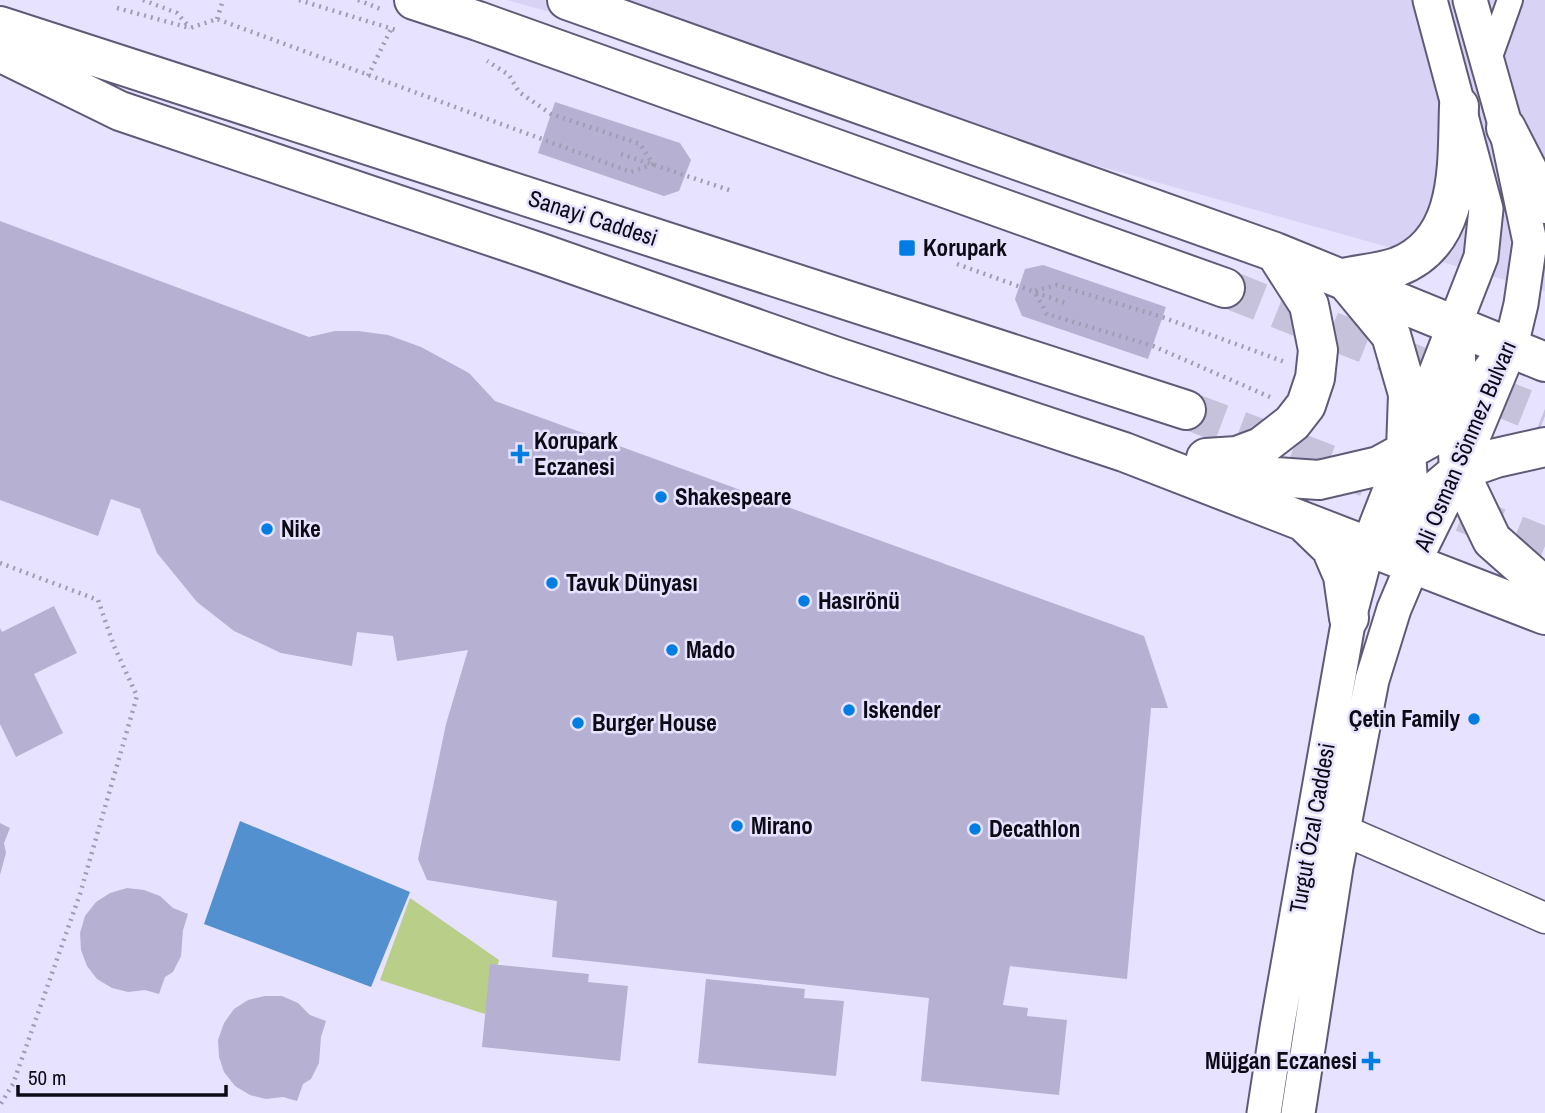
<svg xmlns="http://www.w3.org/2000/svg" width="1545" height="1113" viewBox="0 0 1545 1113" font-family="'Archivo Narrow',sans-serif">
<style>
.built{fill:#d8d2f4}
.green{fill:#b8ce89}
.water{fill:#5390cf}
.building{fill:#b6b0d3}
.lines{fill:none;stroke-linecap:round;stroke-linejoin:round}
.trunk-tunnel{stroke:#c6c2dc;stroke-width:38;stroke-dasharray:38 19;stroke-linecap:butt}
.minor-casing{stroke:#605a78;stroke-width:28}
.tertiary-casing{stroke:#605a78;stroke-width:33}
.secondary-casing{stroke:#605a78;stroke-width:37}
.trunk-casing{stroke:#605a78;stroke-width:42}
.path{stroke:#a09cb3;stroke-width:4.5;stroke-dasharray:2 5;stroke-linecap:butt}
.minor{stroke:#fff;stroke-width:24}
.tertiary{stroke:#fff;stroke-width:30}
.secondary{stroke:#fff;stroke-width:33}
.trunk{stroke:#fff;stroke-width:38}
.poi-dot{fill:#007de3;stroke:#e7e2ff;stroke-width:2.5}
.labels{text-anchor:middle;stroke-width:5;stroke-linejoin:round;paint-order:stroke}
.street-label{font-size:23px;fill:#0d0a16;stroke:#e7e2ff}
.poi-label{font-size:23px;font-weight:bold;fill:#0d0a16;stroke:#e7e2ff;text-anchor:start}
</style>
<rect width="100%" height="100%" fill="#e7e2ff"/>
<path class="built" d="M507 0H1545V291Z"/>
<path class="green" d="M410 898 499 960 485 1014 380 980Z"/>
<path class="water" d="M240 821 410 892 371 987 204 924Z"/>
<path class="building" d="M555 102 680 143 691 160 679 191 664 196 538 153Z
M0 221 309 337 335 331H358L388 335 421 347 469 373 495 401 1144 636 1168 708H1151L1127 979 1010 966 1003 1005 1028 1008 1027 1016 1067 1020 1059 1095 921 1081 929 998 552 957 557 901 427 880 418 859 446 724 468 650 397 661 393 636 357 632 352 666 281 653 234 631 197 602 157 553 140 509 111 499 98 536 0 500Z
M1043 265 1166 307 1148 359 1022 316 1015 299 1025 269Z
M54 606 77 653 34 674 63 733 16 757 0 724V628L2 632Z
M0 823 10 828 4 843 6 853 0 875Z
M127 888 144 890 160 896 173 908 188 914 183 930 181 956 173 972 165 977 159 994 145 990 128 992 112 988 97 979 87 966 81 950 80 933 85 916 96 902 110 893Z
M490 964 589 974 588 982 628 986 620 1061 482 1047Z
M706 979 805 989 804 998 844 1001 836 1076 698 1063Z
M265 996H282L298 1003 310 1015 326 1021 321 1037 319 1063 311 1079 303 1084 297 1101 283 1097 266 1099 250 1095 235 1086 224 1072 219 1057 218 1040 224 1023 234 1009 248 1000Z"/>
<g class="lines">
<path class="trunk-tunnel" d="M1225 288 1545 416
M1186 410 1367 478
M1463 513 1545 546"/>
<g class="minor-casing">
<path id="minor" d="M1488 62 1510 0"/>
</g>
<g class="tertiary-casing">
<path id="tertiary" d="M1343 830 1545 918"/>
</g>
<g class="secondary-casing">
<path id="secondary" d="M1264 1113 1277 1028 1349 618 1368 546 1481 257 1486 209 1430 0
M1298 1113 1336 867 1372 680 1394 609 1413 564 1459 471 1511 346 1521 304 1530 242 1506 128 1470 0"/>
</g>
<g class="trunk-casing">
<path id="trunk" d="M414 0 478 21 1225 288
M567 0 1275 252 1545 362
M0 26 1186 410
M0 52 120 111 538 252 837 357 1124 452 1545 615
M1506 128 1545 204
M1343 278C1360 274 1380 273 1397 267 1463 242 1457 164 1459 106
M1347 282 1391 335 1408 394 1406 450 1413 564
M1456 324V415L1459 471 1492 540 1545 587
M1206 458 1237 456 1261 447 1292 423 1306 405 1315 378 1318 350 1309 305 1275 252
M1215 471 1231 474 1319 480 1379 466 1439 433 1469 401 1511 346
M1305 523 1331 548 1343 576 1349 618
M1395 525 1459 471 1496 458 1545 447"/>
</g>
<path class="path" d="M143 0 177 13 190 28
M299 0 399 31
M358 0 383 10
M117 8 190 28 217 19 631 172 653 164 640 144 551 114 519 92 509 75 487 61
M217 19 223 0
M368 76 392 27
M621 154 732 191
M957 264 1068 304
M1270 397 1153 346 1047 314 1034 291 1057 285 1162 317 1285 362
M0 563 98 600 114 646 137 696 80 894 13 1084 0 1105"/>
<use href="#minor" class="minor"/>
<use href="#tertiary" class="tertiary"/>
<use href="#secondary" class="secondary"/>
<use href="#trunk" class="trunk"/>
</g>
<g class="poi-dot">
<rect x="898" y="239" width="18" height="18" rx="3.5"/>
<path d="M516.5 443.5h7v7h7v7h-7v7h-7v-7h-7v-7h7z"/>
<circle cx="661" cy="497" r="7"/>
<circle cx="267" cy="529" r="7"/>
<circle cx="552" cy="583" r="7"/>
<circle cx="804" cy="601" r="7"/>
<circle cx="672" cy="650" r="7"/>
<circle cx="849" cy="710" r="7"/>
<circle cx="1474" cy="719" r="7"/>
<circle cx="578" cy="723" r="7"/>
<circle cx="737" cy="826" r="7"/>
<circle cx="975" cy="829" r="7"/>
<path d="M1367.5 1050.5h7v7h7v7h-7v7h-7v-7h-7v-7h7z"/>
</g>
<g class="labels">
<g class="street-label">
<text transform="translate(593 218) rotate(18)" y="8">Sanayi Caddesi</text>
<text transform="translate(1465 446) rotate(-67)" y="8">Ali Osman Sönmez Bulvarı</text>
<text transform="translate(1312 828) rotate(-80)" y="8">Turgut Özal Caddesi</text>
</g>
<g class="poi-label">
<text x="923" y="256">Korupark</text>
<text x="534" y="449">Korupark<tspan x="534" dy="26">Eczanesi</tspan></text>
<text x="675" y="505">Shakespeare</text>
<text x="281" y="537">Nike</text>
<text x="566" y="591">Tavuk Dünyası</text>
<text x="818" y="609">Hasırönü</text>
<text x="686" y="658">Mado</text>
<text x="863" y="718">Iskender</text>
<text x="1460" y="727" text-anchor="end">Çetin Family</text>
<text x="592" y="731">Burger House</text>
<text x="751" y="834">Mirano</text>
<text x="989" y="837">Decathlon</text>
<text x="1357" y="1069" text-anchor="end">Müjgan Eczanesi</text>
</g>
</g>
<path d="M18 1085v10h208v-10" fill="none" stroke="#0d0a16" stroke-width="3.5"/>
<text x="28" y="1085" font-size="21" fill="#0d0a16" stroke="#e7e2ff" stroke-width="5" paint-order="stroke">50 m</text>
</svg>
